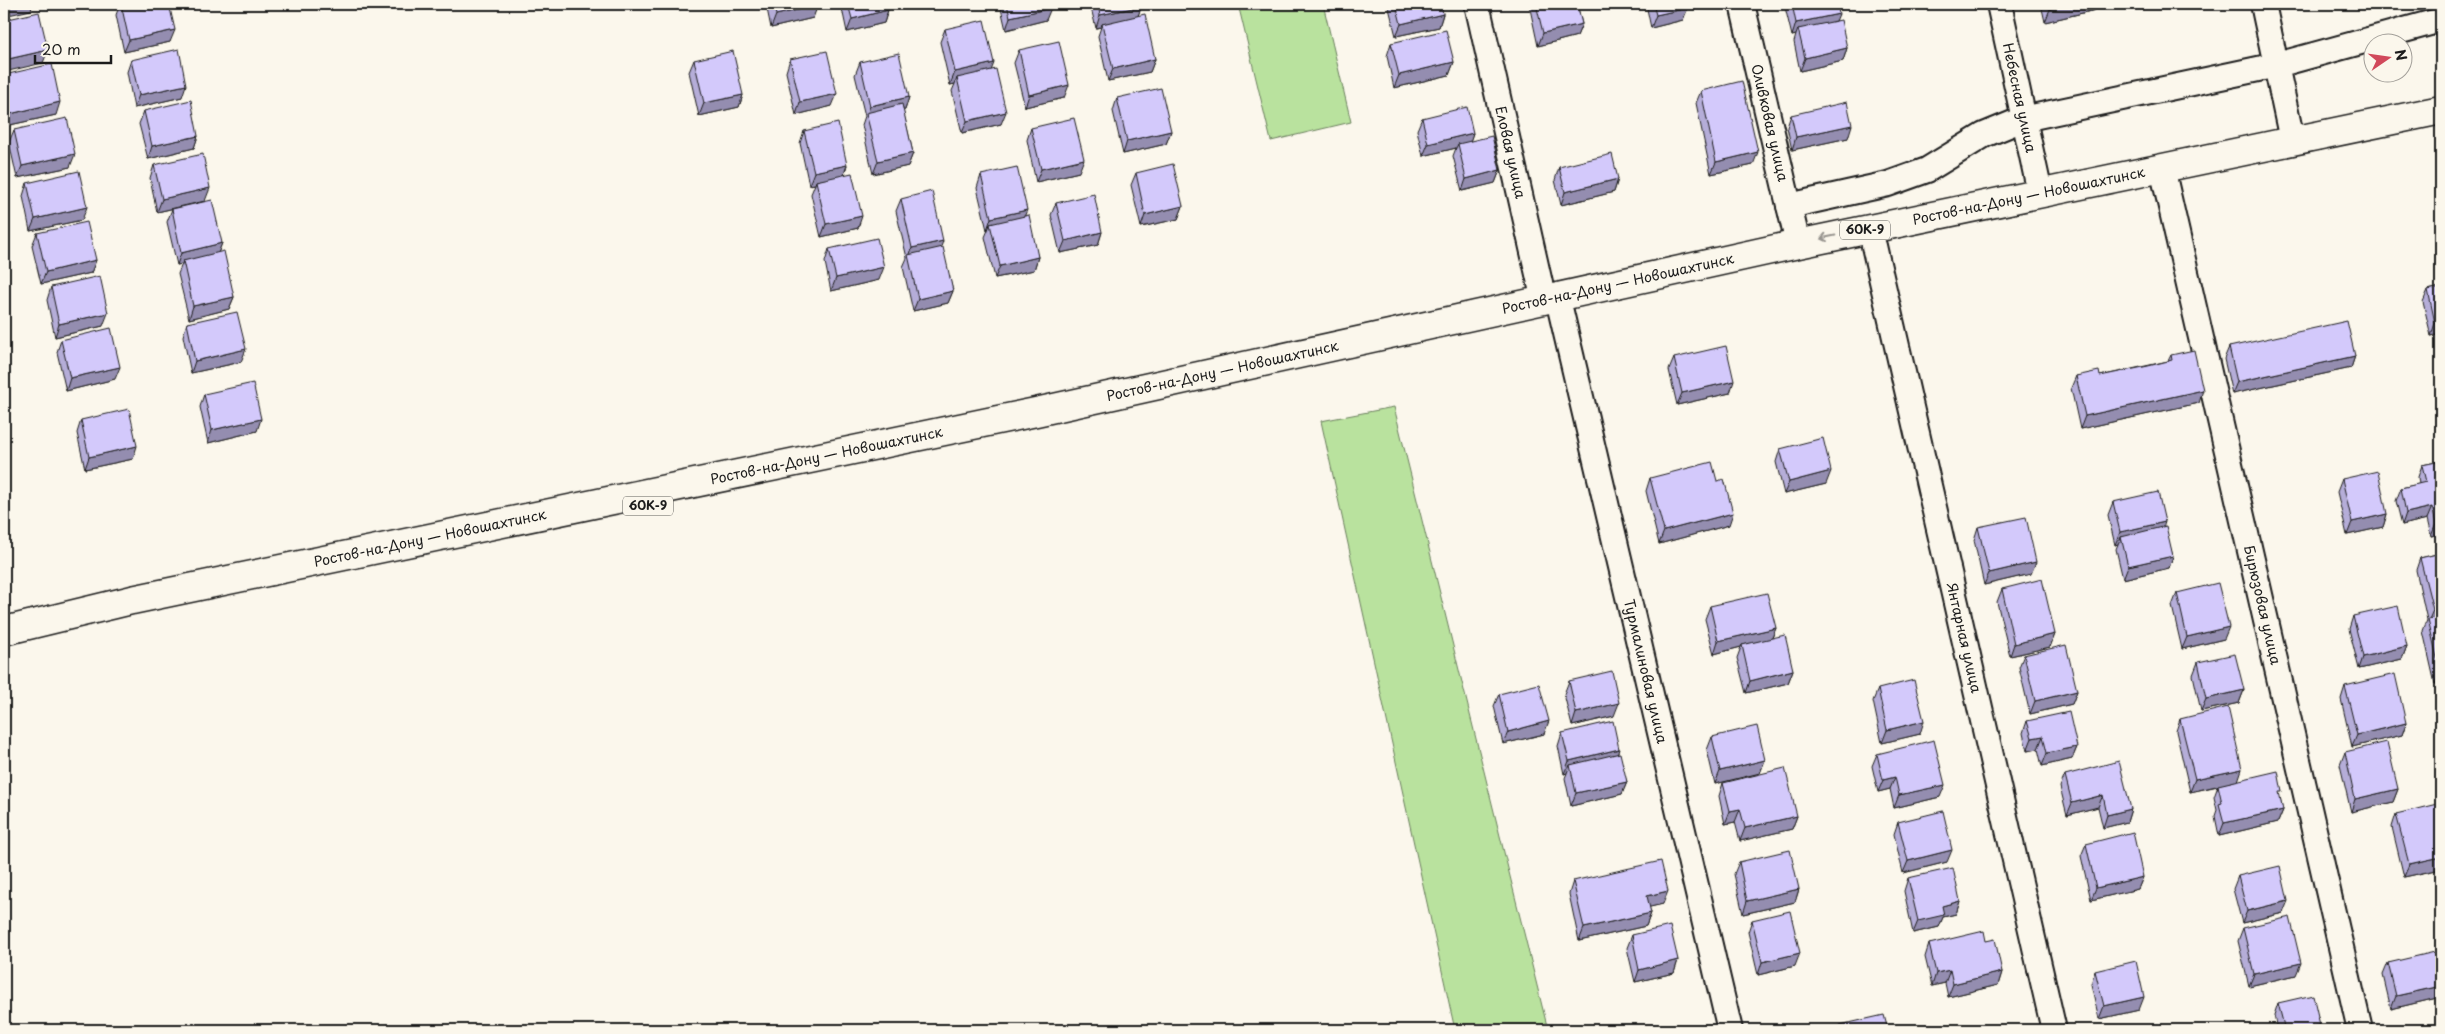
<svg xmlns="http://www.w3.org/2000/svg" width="2445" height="1034" viewBox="0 0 2445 1034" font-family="'Playpen Sans',sans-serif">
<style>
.green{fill:#b9e29e;stroke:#6a7f5d}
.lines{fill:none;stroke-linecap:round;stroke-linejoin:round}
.street-casing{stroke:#1c1c1c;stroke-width:28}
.primary-casing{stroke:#1c1c1c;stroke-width:31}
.street{stroke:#fbf7ec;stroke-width:24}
.primary{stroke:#fbf7ec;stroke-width:28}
.wall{fill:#b5add8;stroke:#1c1c1c}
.shaded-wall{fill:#948db0;stroke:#1c1c1c}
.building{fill:#d3c9fb;stroke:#1c1c1c}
.oneway{stroke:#97948e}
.labels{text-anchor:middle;stroke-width:4;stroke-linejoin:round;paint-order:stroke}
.shield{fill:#fbf7ec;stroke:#5f5e5a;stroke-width:1}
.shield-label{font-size:12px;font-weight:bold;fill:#1c1c1c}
.street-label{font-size:14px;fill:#1c1c1c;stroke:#fbf7ec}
</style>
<rect width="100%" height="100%" fill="#fbf7ec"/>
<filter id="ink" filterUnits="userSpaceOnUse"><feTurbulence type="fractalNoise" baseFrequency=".02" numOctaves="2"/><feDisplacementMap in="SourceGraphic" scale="10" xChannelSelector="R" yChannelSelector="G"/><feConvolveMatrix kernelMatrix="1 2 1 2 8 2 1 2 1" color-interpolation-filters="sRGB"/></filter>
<g filter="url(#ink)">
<path class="green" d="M1238 4H1323L1351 122 1271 141Z
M1394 407 1543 1010 1548 1030H1455L1321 421Z"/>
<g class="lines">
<g class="street-casing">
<g id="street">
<path id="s1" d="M1477 4 1544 301"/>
<path id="s2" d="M1742 4 1798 244"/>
<path id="s3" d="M1999 4 2040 193"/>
<path d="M2263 4 2292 140"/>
<path id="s4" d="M2165 181 2360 1030"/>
<path d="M1789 206 1888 184 1927 170 1984 135 2023 119 2277 65 2441 20"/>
<path id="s5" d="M1874 246 2054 1030"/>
<path id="s6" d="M1561 312 1730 1030"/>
</g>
</g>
<g class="primary-casing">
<g id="primary">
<path id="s7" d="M4 631 132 600 1036 412 1798 244 2441 110"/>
</g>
</g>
<use href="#street" class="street"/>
<use href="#primary" class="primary"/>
</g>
<path class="wall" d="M120 4H169L170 42 124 52 116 15Z
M766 4H817L813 18 771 28Z
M841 4H887L888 10 884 23 847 32Z
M1000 4H1050L1046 20 1006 30Z
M1090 4H1141L1142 6 1138 15 1155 59 1150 72 1108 81 1098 36 1101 27 1096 28Z
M1388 4H1441L1443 14 1439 27 1396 36Z
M1529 4H1577L1582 24 1577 36 1538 46Z
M1646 4H1687L1683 20 1651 28Z
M1786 4H1837L1836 21 1847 48 1843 61 1800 71 1794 42 1796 35 1792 36 1785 7Z
M2041 4H2098L2095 10 2045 22Z
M945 29 991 70 1001 124 962 133 952 91 955 84 950 85 940 42Z
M1391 43 1454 62 1449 75 1394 88 1387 56Z
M1019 50 1064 98 1025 107 1014 63Z
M790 59 832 106 796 115 786 72Z
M131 60 182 97 134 108 127 72Z
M694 60 743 95 739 107 699 116 689 72Z
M860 62 909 97 905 110H903L913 153 908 166 873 174 862 125 865 116 855 75Z
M4 75 56 115 5 126 4 119Z
M1701 91 1753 165 1711 174 1696 103Z
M1117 98 1171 131 1166 144 1123 154 1113 111Z
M144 111 198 136 194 148 148 159 139 124Z
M1791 115 1848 138 1792 150 1787 127Z
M1422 118 1473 133 1470 141 1500 170 1495 183 1462 191 1453 156 1456 148 1423 156 1417 130Z
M1031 128 1079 172 1036 182 1027 140Z
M14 130 70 167 17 178 9 142Z
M804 131 847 165 844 175 858 228 821 237 811 194 815 184 809 185 800 143Z
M154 165 205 201 157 212 150 178Z
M1559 167 1618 179 1614 192 1561 205 1555 180Z
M1136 173 1183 206 1178 219 1141 227 1131 185Z
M981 175 1024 216 1038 257 1034 270 995 278 985 237 988 230H987L977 188Z
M27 183 82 220 30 231 23 196Z
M901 199 941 247 953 291 948 303 913 311 903 267 907 258 896 211Z
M1056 203 1102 232 1098 245 1060 253 1051 215Z
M172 209 222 243 218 253 234 297 229 309 189 319 178 274 182 264 177 265 167 222Z
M37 233 96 260 91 273 41 284 32 246Z
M829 249 879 280 831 291 825 262Z
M51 287 103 326 55 337 47 300Z
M2441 287V334L2431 336 2423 302 2428 290Z
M187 323 241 362 191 373 183 336Z
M61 340 115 379 66 391 57 352Z
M2229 347 2355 356 2351 368 2232 394 2224 359Z
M2171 355 2199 403 2080 429 2071 388 2076 376H2100L2168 361Z
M1674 358 1730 393 1677 405 1669 370Z
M204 394 257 431 208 443 200 407Z
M81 420 133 459 85 469 77 433Z
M1780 449 1826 484 1784 494 1776 462Z
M2441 461V534L2431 536 2427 519 2402 525 2396 501 2401 488 2419 484 2418 477 2422 465Z
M1650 478 1729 525 1659 544 1646 491Z
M2342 479 2387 514 2383 527 2347 535 2337 492Z
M2113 502 2164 526 2173 556 2169 568 2123 579 2116 549 2118 544 2115 545 2108 515Z
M1978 527 2031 574 1984 585 1974 540Z
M2441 553V683L2435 684 2423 631 2427 620 2416 570 2420 558Z
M2002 589 2055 634 2050 647 2010 656 1997 602Z
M2177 593 2224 639 2182 649 2172 606Z
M1710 606 1776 628 1772 638 1793 670 1788 683 1746 693 1737 658 1741 647 1714 654 1705 619Z
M2353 616 2407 646 2402 659 2359 669 2349 629Z
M2024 655 2077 691 2072 704 2030 714 2019 667Z
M2198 662 2244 690 2239 703 2201 711 2193 675Z
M1569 681 1614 716 1572 726 1564 694Z
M2345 686 2406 723 2402 735 2352 747 2341 699Z
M1878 689 1920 734 1882 743 1873 701Z
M1499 694 1544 734 1503 744 1494 706Z
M2180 719 2238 780 2280 798 2283 810 2278 822 2219 836 2215 816 2217 810 2214 797 2218 786 2190 792 2176 731Z
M2027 721 2077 747 2072 759 2042 766 2038 749 2027 751 2023 733Z
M1562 733 1617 754 1627 782 1622 794 1571 806 1565 778 1567 773 1564 774 1558 746Z
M1712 737 1765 760 1760 773 1715 784 1707 750Z
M2345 752 2398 789 2393 802 2351 812 2340 765Z
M1877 754 1940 797 1894 808 1890 789 1878 792 1872 766Z
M2065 775 2131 809 2127 822 2103 828 2098 807 2067 815 2060 787Z
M1723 783 1797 816 1792 829 1740 841 1735 822 1725 824 1719 796Z
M2396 814 2441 823V869L2404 877 2392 827Z
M1898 822 1947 862 1903 873 1894 834Z
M2086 844 2143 877 2138 889 2091 900 2081 856Z
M1739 862 1799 889 1795 902 1743 914 1734 874Z
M2238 876 2283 913 2242 923 2233 889Z
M1908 878 1960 901 1956 914 1943 917 1939 927 1913 933 1904 891Z
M1573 881 1663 904 1649 907 1651 913 1646 926 1579 941 1569 894Z
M1752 920 1795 966 1758 975 1748 932Z
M2243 928 2296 975 2249 986 2238 941Z
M1632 935 1678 960 1674 973 1635 982 1627 948Z
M1986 941 2002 972 1998 985 1948 997 1945 983 1932 986 1925 957 1929 944Z
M2441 959V997L2391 1009 2383 975 2388 963Z
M2095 971 2139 1010 2099 1019 2091 984Z
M2278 1003 2318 1030H2277L2274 1015Z"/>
<path class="shaded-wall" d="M7 4H33L31 10 4 16V5Z
M2072 4H2098L2095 10 2045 22 2050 9Z
M818 5 813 18 771 28 776 15Z
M1142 6 1137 18 1102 24 1101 27 1096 28 1100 15Z
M1051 8 1046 20 1006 30 1010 17Z
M1688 8 1683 20 1651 28 1656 15Z
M888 10 884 23 847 32 852 19Z
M1443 14 1439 27 1396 36 1401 24Z
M1839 14 1834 26 1798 29 1796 35 1792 36 1796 23Z
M1582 24 1577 36 1538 46 1543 33Z
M175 30 170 42 124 52 129 40Z
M1847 48 1843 61 1800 71 1805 58Z
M48 50 43 63 4 72V60Z
M1155 59 1150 72 1108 81 1113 69Z
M1454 62 1449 75 1394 88 1399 75Z
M994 63 989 76 957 78 955 84 950 85 955 72Z
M186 85 182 97 134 108 139 95Z
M1069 85 1064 98 1025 107 1029 95Z
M837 94 832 106 796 115 800 102Z
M743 95 739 107 699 116 704 103Z
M909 97 905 110 868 119 867 115 870 106Z
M60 102 56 115 5 126 10 114Z
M1006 112 1001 124 962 133 967 121Z
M1852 125 1848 138 1792 150 1796 137Z
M1171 131 1166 144 1123 154 1127 141Z
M1473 133 1469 145 1458 144 1456 148 1423 156 1428 144Z
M198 136 194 148 148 159 152 146Z
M1758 152 1753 165 1711 174 1716 162Z
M913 153 908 166 873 174 878 161Z
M75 154 70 167 17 178 22 166Z
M1084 159 1079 172 1036 182 1041 169Z
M847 165 843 177 816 181 815 184 809 185 814 172Z
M1500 170 1495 183 1462 191 1466 179Z
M1618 179 1614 192 1561 205 1565 192Z
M210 188 205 201 157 212 162 199Z
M1183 206 1178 219 1141 227 1145 215Z
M87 207 82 220 30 231 35 219Z
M1027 210 1022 222 990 224 988 230H987L991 218Z
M862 216 858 228 821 237 826 224Z
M1102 232 1098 245 1060 253 1065 241Z
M943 241 939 253 909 257 912 248Z
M222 243 217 256 183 261 182 264 177 265 181 253Z
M1038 257 1034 270 995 278 1000 266Z
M96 260 91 273 41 284 46 272Z
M884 267 879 280 831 291 836 278Z
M953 291 948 303 913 311 918 299Z
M234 297 229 309 189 319 193 306Z
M108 313 103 326 55 337 59 324Z
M2441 322V334L2431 336 2435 323Z
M246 349 241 362 191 373 195 361Z
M2355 356 2351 368 2232 394 2237 382Z
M120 367 115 379 66 391 70 378Z
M1734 381 1730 393 1677 405 1682 393Z
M2203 390 2199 403 2080 429 2085 416Z
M261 419 257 431 208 443 212 430Z
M137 446 133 459 85 469 89 457Z
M1831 471 1826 484 1784 494 1789 482Z
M2432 507 2427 519 2402 525 2406 513Z
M1733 513 1729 525 1659 544 1664 531Z
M2387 514 2383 527 2347 535 2352 522Z
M2165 522 2161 534 2121 537 2118 544 2115 545 2120 532Z
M2441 522V534L2431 536 2436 524Z
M2173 556 2169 568 2123 579 2128 566Z
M2036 562 2031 574 1984 585 1989 573Z
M2441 608V619L2428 622 2433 610Z
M2229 627 2224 639 2182 649 2187 637Z
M1776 628 1771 640 1742 645 1741 647 1714 654 1718 641Z
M2055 634 2050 647 2010 656 2014 644Z
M2407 646 2402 659 2359 669 2363 657Z
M1793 670 1788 683 1746 693 1750 681Z
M2440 671H2441V683L2435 684Z
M2244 690 2239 703 2201 711 2206 699Z
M2077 691 2072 704 2030 714 2035 701Z
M1619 703 1614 716 1572 726 1576 713Z
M1549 721 1544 734 1503 744 1508 732Z
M1924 721 1920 734 1882 743 1887 730Z
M2406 723 2402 735 2352 747 2357 735Z
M2043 736 2038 749 2027 751 2032 738Z
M2077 747 2072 759 2042 766 2047 753Z
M1619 749 1615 762 1570 765 1567 773 1564 774 1569 761Z
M1765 760 1760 773 1715 784 1720 771Z
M2242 769 2238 781 2190 792 2195 779Z
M1895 777 1890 789 1878 792 1883 780Z
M1627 782 1622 794 1571 806 1576 793Z
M1945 785 1940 797 1894 808 1899 795Z
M2398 789 2393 802 2351 812 2355 799Z
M2103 795 2098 807 2067 815 2072 803Z
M1740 809 1735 822 1725 824 1730 811Z
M2131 809 2127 822 2103 828 2107 815Z
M2283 810 2278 822 2219 836 2224 823Z
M1797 816 1792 829 1740 841 1745 828Z
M1952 850 1947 862 1903 873 1908 861Z
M2441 857V869L2404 877 2409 864Z
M2143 877 2138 889 2091 900 2096 888Z
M1799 889 1795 902 1743 914 1747 901Z
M1668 891 1663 904 1642 909 1647 896Z
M1960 901 1956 914 1943 917 1939 927 1913 933 1918 921 1942 906Z
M2288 901 2283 913 2242 923 2247 911Z
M1651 913 1646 926 1579 941 1584 928Z
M1800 953 1795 966 1758 975 1762 962Z
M1678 960 1674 973 1635 982 1639 970Z
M2301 963 2296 975 2249 986 2254 974Z
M1950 970 1945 983 1932 986 1936 973Z
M2002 972 1998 985 1948 997 1953 984Z
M2441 986V997L2391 1009 2396 996Z
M2144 997 2139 1010 2099 1019 2104 1006Z
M2320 1025 2318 1030H2297Z"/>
<path class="building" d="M121 4H169L175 30 129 40Z
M773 4H817L818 5 776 15Z
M848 4H887L888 10 852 19Z
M1007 4H1050L1051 8 1010 17Z
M1098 4H1141L1142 6 1100 15Z
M1396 4H1441L1443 14 1401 24Z
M1536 4H1577L1582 24 1543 33Z
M1653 4H1687L1688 8 1656 15Z
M1792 4H1837L1839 14 1796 23Z
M2049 4H2072L2050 9Z
M39 12 48 50 4 60V20Z
M1145 14 1155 59 1113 69 1102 24Z
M984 20 994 63 955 72 945 29Z
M1841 20 1847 48 1805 58 1798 29Z
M1446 30 1454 62 1399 75 1391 43Z
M1059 41 1069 85 1029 95 1019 50Z
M179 49 186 85 139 95 131 60Z
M733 51 743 95 704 103 694 60Z
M827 51 837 94 800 102 790 59Z
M899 53 909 97 870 106 860 62Z
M52 64 60 102 10 114 4 85V75Z
M996 69 1006 112 967 121 957 78Z
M1742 81 1758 152 1716 162 1701 91Z
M1161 88 1171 131 1127 141 1117 98Z
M191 100 198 136 152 146 144 111Z
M1847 102 1852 125 1796 137 1791 115Z
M902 104 913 153 878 161 866 113Z
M1467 107 1473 133 1428 144 1422 118Z
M67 118 75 154 22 166 14 130Z
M1074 118 1084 159 1041 169 1031 128Z
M838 123 847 165 814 172 804 131Z
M1492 136 1500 170 1466 179 1458 144Z
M203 154 210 188 162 199 154 165Z
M1612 154 1618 179 1565 192 1559 167Z
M1173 164 1183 206 1145 215 1136 173Z
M1017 167 1027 210 991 218 981 175Z
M79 171 87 207 35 219 27 183Z
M852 173 862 216 826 224 816 181Z
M932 191 943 241 912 248 901 199Z
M1094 194 1102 232 1065 241 1056 203Z
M212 200 222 243 181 253 172 209Z
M1029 215 1038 257 1000 266 990 224Z
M87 222 96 260 46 272 37 233Z
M877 238 884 267 836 278 829 249Z
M943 247 953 291 918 299 908 255Z
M224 251 234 297 193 306 183 261Z
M100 276 108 313 59 324 51 287Z
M2441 287V322L2435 323 2428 290Z
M237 312 246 349 195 361 187 323Z
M2347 321 2355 356 2237 382 2229 347Z
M111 328 120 367 70 378 61 340Z
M1726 346 1734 381 1682 393 1674 358Z
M2194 350 2203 390 2085 416 2076 376 2099 371 2100 376 2148 366 2172 360 2171 355Z
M253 383 261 419 212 430 204 394Z
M129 409 137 446 89 457 81 420Z
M1823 438 1831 471 1789 482 1780 449Z
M2441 461V522L2436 524 2432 507 2406 513 2401 488 2426 482 2422 465Z
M1712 462 1717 481 1724 479 1733 513 1664 531 1650 478Z
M2378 471 2387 514 2352 522 2342 479Z
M2158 492 2165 522 2120 532 2113 502Z
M2026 517 2036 562 1989 573 1978 527Z
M2166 526 2173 556 2128 566 2121 537Z
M2441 553V608L2433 610 2420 558Z
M2042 579 2055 634 2014 644 2002 589Z
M2218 583 2229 627 2187 637 2177 593Z
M1767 593 1776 628 1718 641 1710 606Z
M2398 606 2407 646 2363 657 2353 616Z
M2441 616V671H2440L2428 619Z
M1785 635 1793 670 1750 681 1742 645Z
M2066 645 2077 691 2035 701 2024 655Z
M2235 654 2244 690 2206 699 2198 662Z
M1612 671 1619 703 1576 713 1569 681Z
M2395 674 2406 723 2357 735 2345 686Z
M1914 680 1924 721 1887 730 1878 689Z
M1539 684 1549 721 1508 732 1499 694Z
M2228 707 2242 769 2195 779 2180 719Z
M2069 712 2077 747 2047 753 2043 736 2032 738 2027 721Z
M1613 721 1619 749 1569 761 1562 733Z
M1757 726 1765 760 1720 771 1712 737Z
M1934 740 1945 785 1899 795 1895 777 1883 780 1877 754Z
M2387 742 2398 789 2355 799 2345 752Z
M1620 753 1627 782 1576 793 1570 765Z
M2119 761 2131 809 2107 815 2103 795 2072 803 2065 775Z
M1785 768 1797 816 1745 828 1740 809 1730 811 1723 783Z
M2278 771 2282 792H2279L2283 810 2224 823 2219 804 2222 803 2218 785Z
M2437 804 2441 823V857L2409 864 2396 814Z
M1943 811 1952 850 1908 861 1898 822Z
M2133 832 2143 877 2096 888 2086 844Z
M1790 850 1799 889 1747 901 1739 862Z
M1661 861 1668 891 1647 896 1651 913 1584 928 1573 881Z
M2280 866 2288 901 2247 911 2238 876Z
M1953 868 1960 901 1942 906 1944 915 1918 921 1908 878Z
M1790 911 1800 953 1762 962 1752 920Z
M2290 917 2301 963 2254 974 2243 928Z
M1670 926 1678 960 1639 970 1632 935Z
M1984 931 1986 941 1995 939 2002 972 1953 984 1950 970 1936 973 1929 944Z
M2439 951 2441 959V986L2396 996 2388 963Z
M2136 961 2144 997 2104 1006 2095 971Z
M2313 995 2320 1025 2297 1030H2285L2278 1003Z
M1884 1015 1888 1030H1841L1840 1025Z
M2162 1025 2163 1030H2141Z"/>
<defs><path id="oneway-shaft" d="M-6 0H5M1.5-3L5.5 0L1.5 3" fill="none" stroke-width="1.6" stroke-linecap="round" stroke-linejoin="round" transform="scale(1.25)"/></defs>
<use class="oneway" href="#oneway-shaft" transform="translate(1828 237) rotate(168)"/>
</g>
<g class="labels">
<g class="shield">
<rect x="1840" y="220.5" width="50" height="19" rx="4"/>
<rect x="623" y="496.5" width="50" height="19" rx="4"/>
</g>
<g class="shield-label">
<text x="1865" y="234">60К-9</text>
<text x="648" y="510">60К-9</text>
</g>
<g class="street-label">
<text dy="5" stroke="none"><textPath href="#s3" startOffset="96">Небесная улица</textPath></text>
<text dy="5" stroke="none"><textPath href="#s2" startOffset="122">Оливковая улица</textPath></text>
<text dy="5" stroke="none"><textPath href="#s1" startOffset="152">Еловая улица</textPath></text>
<text dy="5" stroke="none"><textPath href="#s7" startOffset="2071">Ростов-на-Дону — Новошахтинск</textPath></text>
<text dy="5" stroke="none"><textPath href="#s7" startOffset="1651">Ростов-на-Дону — Новошахтинск</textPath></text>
<text dy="5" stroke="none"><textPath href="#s7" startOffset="1246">Ростов-на-Дону — Новошахтинск</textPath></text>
<text dy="5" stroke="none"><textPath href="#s7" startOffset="841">Ростов-на-Дону — Новошахтинск</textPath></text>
<text dy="5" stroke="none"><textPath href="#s7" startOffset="436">Ростов-на-Дону — Новошахтинск</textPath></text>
<text dy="5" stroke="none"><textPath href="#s4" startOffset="435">Бирюзовая улица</textPath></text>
<text dy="5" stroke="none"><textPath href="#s5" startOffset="402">Янтарная улица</textPath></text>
<text dy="5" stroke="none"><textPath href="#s6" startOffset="369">Турмалиновая улица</textPath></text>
</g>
</g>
<rect width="2445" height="1034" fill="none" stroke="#fbf7ec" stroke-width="20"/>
<rect x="10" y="10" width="2425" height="1014" fill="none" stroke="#1c1c1c" stroke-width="2" filter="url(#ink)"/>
<g transform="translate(2388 58) rotate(77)"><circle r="24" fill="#fbf7ec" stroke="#a29f99"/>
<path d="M0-4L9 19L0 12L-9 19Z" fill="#d1495b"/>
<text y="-8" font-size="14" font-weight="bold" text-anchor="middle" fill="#1c1c1c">N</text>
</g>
<path d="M35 55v8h76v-8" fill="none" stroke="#1c1c1c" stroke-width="2.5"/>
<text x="42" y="55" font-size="15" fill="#1c1c1c" stroke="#fbf7ec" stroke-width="4" paint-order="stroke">20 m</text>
</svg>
